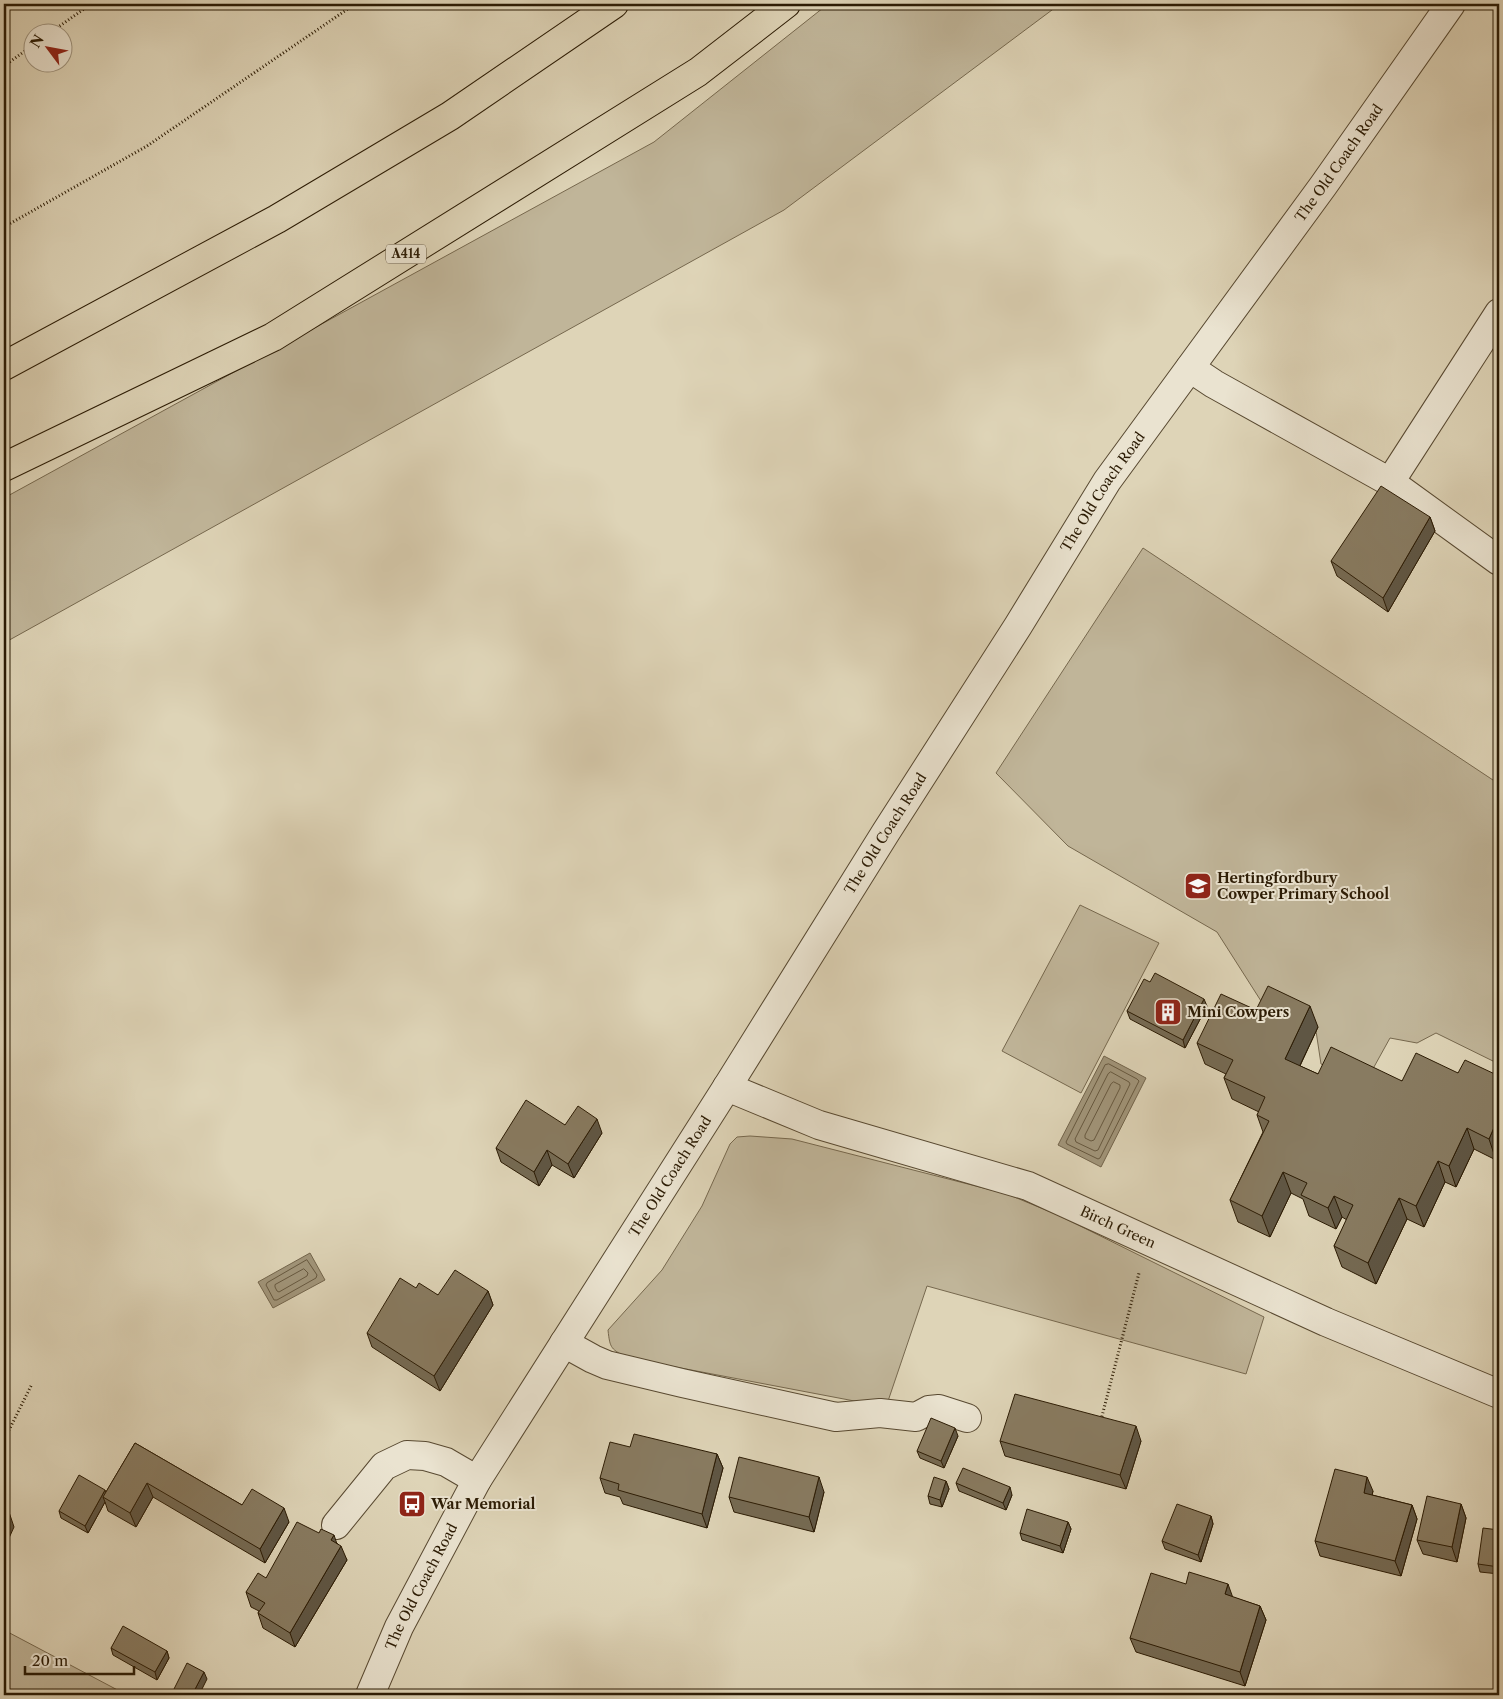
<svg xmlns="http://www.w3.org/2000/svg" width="1503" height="1699" viewBox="0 0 1503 1699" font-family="'Libre Caslon Text',serif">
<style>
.green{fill:#c0b599;stroke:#76684e}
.water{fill:#a1957a;stroke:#72644b}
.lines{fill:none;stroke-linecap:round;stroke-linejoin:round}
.shore{stroke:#66583f;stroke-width:1}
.minor-casing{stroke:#584931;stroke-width:30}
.highway-casing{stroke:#2b1b04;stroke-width:30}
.path{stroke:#2b1b04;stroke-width:3;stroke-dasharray:1 2.5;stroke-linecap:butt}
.minor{stroke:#eae3d0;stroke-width:28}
.highway{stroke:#ded4b7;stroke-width:28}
.wall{fill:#756a53;stroke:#2b1b04}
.shaded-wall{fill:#5f5644;stroke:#2b1b04}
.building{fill:#887b61;stroke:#2b1b04}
.labels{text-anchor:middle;stroke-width:4;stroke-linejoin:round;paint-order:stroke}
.shield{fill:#eae3d0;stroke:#645741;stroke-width:1}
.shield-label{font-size:12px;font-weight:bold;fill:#2b1b04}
.street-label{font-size:14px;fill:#2b1b04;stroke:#eae3d0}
.poi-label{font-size:14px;font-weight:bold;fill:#2b1b04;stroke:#eae3d0;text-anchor:start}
</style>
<rect width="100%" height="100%" fill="#ded4b7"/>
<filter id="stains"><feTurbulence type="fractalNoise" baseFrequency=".004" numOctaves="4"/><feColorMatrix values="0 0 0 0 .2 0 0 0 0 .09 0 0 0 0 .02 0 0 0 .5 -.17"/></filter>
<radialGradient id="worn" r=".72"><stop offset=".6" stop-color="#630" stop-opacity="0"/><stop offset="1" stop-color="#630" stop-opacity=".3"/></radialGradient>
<path class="green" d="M828 4H1060L784 210 4 643V498L654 142Z
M1143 548 1499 784V1064L1436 1033 1417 1043 1390 1038 1364 1085 1321 1064 1316 1031 1261 1001 1217 932 1068 846 996 773Z
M1080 905 1159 943 1081 1093 1002 1051Z
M750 1136 792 1139 1007 1194 1058 1215 1264 1317 1246 1374 927 1286 886 1407 628 1358C611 1349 610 1349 608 1330L662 1270 702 1206 730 1144 737 1137Z
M4 1630 127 1695H4Z"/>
<path class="water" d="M1104 1056 1146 1078 1101 1167 1058 1145Z
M310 1253 325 1280 273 1308 258 1282Z"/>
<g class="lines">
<path class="shore" d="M1109 1064 1137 1079 1139 1081 1100 1158 1098 1159 1067 1144 1066 1142 1105 1065Z
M1111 1072 1129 1082 1130 1084 1098 1150 1095 1151 1076 1142 1075 1139 1108 1074Z
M1114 1082 1120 1085V1088L1094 1140 1091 1141 1085 1138V1135L1111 1084Z
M307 1260 317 1275 316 1278 277 1300H274L266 1285 267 1283Z
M304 1269 308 1273 307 1276 279 1292 277 1291 275 1287V1285Z"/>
<g class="minor-casing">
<g id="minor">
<path d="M1190 368 1214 384 1390 482 1499 561"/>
<path d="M1390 482 1499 313"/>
<path id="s1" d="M727 1087 819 1125 1028 1186 1326 1322 1499 1394"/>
<path d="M564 1343 593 1359 607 1365 682 1383 836 1417 880 1413 916 1417 929 1410 939 1409 967 1418"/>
<path d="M336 1525 384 1466 407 1455 425 1456 446 1462 477 1480"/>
<path id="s2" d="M370 1695 399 1627 477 1480 727 1087 886 832 1018 626 1107 481 1323 186 1451 4"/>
</g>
</g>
<g class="highway-casing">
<path id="highway" d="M4 366 277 219 450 116 614 4
M4 467 273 337 698 72 786 4"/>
</g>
<path class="path" d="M51 32 91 4
M4 66 32 46
M4 227 147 146 355 4
M1101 1420 1139 1273
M4 1440 32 1384"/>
<use href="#minor" class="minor"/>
<use href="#highway" class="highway"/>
</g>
<path class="wall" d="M1430 517 1435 531 1388 612 1337 576 1331 561Z
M1150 982 1207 1006 1185 1048 1130 1019 1127 1011Z
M1318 1027 1300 1066 1318 1074 1402 1081 1458 1073 1499 1076V1154L1496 1160 1474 1149 1456 1187 1445 1182 1424 1227 1407 1219 1376 1284 1342 1267 1334 1246 1347 1220 1342 1217 1336 1229 1309 1216 1303 1199 1291 1193 1270 1237 1238 1222 1230 1200 1263 1132 1257 1115 1259 1112 1232 1099 1224 1078 1226 1074 1205 1064 1197 1043Z
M565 1125 602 1133 574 1178 552 1165 539 1186 501 1162 496 1148Z
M416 1288 438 1295 488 1291 493 1305 440 1391 372 1347 367 1333Z
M958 1436 944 1468 920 1458 917 1451Z
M1000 1441H1141L1126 1489 1005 1456Z
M135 1443 242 1505 289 1522 265 1563 153 1497 136 1527 108 1511 105 1502 88 1533 61 1518 59 1511 106 1492Z
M630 1447 717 1454 723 1468 707 1528 623 1504 620 1497 605 1493 600 1478Z
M946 1481 949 1489 942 1507 930 1504 928 1496Z
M956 1483 1012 1495 1006 1510 959 1491Z
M1373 1491 1372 1495 1412 1505 1417 1519 1401 1576 1320 1556 1315 1541Z
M824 1492 814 1532 734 1512 729 1497Z
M1461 1504 1466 1518 1457 1562 1423 1554 1417 1540Z
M1211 1516 1213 1524 1201 1562 1165 1549 1162 1541Z
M1068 1522 1071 1529 1063 1553 1022 1540 1020 1533Z
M1499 1530V1574L1480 1572 1478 1564Z
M337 1543 347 1560 295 1647 263 1628 258 1613 259 1611 251 1607 246 1592 266 1578Z
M1232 1597 1260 1606 1266 1620 1245 1686 1136 1652 1130 1638Z
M111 1648 167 1651 169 1658 157 1680 113 1655Z"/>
<path class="shaded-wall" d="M1430 517 1435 531 1388 612 1383 598Z
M1204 999 1207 1006 1185 1048 1183 1040Z
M1310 1006 1318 1027 1293 1080 1285 1059Z
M1499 1116V1154L1496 1160 1489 1139Z
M597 1119 602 1133 574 1178 568 1164Z
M1467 1128 1474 1149 1456 1187 1449 1166Z
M547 1150 552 1165 539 1186 534 1172Z
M1438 1161 1445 1182 1424 1227 1416 1206Z
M1283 1172 1291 1193 1270 1237 1262 1216Z
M1334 1196 1342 1217 1336 1229 1328 1208Z
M1399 1198 1407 1219 1376 1284 1368 1263Z
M488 1291 493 1305 440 1391 434 1376Z
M1136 1426 1141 1441 1126 1489 1120 1475Z
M955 1428 958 1436 944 1468 941 1461Z
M717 1454 723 1468 707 1528 702 1514Z
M819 1477 824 1492 814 1532 809 1517Z
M1367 1477 1373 1491 1369 1508 1364 1493Z
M946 1481 949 1489 942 1507 940 1500Z
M147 1483 153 1497 136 1527 130 1513Z
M1010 1487 1012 1495 1006 1510 1003 1503Z
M105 1490 108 1497H103L105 1502 88 1533 85 1526Z
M1461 1504 1466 1518 1457 1562 1452 1547Z
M1412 1505 1417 1519 1401 1576 1395 1561Z
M284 1508 289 1522 265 1563 260 1549Z
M9 1512 14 1527 4 1549V1523Z
M1211 1516 1213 1524 1201 1562 1198 1555Z
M1068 1522 1071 1529 1063 1553 1060 1546Z
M334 1535 339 1550 331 1540Z
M341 1546 347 1560 295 1647 290 1633Z
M1228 1584 1233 1598 1225 1594Z
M1260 1606 1266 1620 1245 1686 1240 1672Z
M167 1651 169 1658 157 1680 155 1672Z
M204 1672 207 1679 199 1695H192Z"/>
<path class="building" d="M1381 486 1430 517 1383 598 1331 561Z
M1155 973 1204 999 1183 1040 1127 1011 1144 979 1150 982Z
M1268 986 1310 1006 1285 1059 1318 1074 1331 1047 1402 1081 1416 1053 1458 1073 1465 1060 1499 1076V1089L1496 1095 1499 1097V1116L1489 1139 1467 1128 1449 1166 1438 1161 1416 1206 1399 1198 1368 1263 1334 1246 1353 1205 1334 1196 1328 1208 1301 1195 1307 1183 1283 1172 1262 1216 1230 1200 1269 1121 1257 1115 1265 1097 1224 1078 1233 1060 1197 1043 1221 994 1256 1010Z
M526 1100 565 1125 578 1106 597 1119 568 1164 547 1150 534 1172 496 1148Z
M455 1270 488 1291 434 1376 367 1333 400 1278 416 1288 419 1283 438 1295Z
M1015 1394 1136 1426 1120 1475 1000 1441Z
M931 1418 955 1428 941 1461 917 1451Z
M634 1434 717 1454 702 1514 618 1490 619 1484 600 1478 610 1442 630 1447Z
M135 1443 242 1505 252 1489 284 1508 260 1549 147 1483 130 1513 103 1497Z
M739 1457 819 1477 809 1517 729 1497Z
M963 1468 1010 1487 1003 1503 956 1483Z
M1335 1469 1367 1477 1364 1493 1412 1505 1395 1561 1315 1541Z
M79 1475 105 1490 85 1526 59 1511Z
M934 1477 946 1481 940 1500 928 1496Z
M1427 1496 1461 1504 1452 1547 1417 1540Z
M1177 1504 1211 1516 1198 1555 1162 1541Z
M1027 1509 1068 1522 1060 1546 1020 1533Z
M4 1510 9 1512 4 1523Z
M297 1522 319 1533 321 1529 334 1535 331 1540 341 1546 290 1633 258 1613 265 1603 246 1592 258 1573 266 1578Z
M1483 1528 1499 1530V1567L1478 1564Z
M1189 1572 1228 1584 1225 1594 1260 1606 1240 1672 1130 1638 1151 1573 1186 1584Z
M123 1626 167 1651 155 1672 111 1648Z
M187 1663 204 1672 192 1695H171Z"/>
<defs>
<g id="school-square" transform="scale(1.4375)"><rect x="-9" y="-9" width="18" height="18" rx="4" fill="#8f2418" stroke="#eae3d0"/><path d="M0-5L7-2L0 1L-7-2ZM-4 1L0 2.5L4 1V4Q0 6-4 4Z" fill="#fff"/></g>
<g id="building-square" transform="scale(1.4375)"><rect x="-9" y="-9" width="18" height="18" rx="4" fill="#8f2418" stroke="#eae3d0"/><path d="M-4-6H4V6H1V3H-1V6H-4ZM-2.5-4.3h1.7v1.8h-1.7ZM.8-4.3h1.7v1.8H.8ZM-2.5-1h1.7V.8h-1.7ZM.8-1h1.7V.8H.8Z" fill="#fff"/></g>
<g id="bus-square" transform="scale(1.4375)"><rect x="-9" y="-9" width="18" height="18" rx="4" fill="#8f2418" stroke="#eae3d0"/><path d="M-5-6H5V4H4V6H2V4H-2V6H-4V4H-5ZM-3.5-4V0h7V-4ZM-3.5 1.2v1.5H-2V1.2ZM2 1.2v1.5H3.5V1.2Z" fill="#fff"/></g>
</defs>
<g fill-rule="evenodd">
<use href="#school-square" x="1198" y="886"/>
<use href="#building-square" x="1168" y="1012"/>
<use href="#bus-square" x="412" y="1504"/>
</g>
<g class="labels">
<rect class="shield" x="386" y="244.5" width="40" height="19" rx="4"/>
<g class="shield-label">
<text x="406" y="258">A414</text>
</g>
<g class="street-label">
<text dy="5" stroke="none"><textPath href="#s2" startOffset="1815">The Old Coach Road</textPath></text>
<text dy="5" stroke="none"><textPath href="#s2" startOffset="1410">The Old Coach Road</textPath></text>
<text dy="5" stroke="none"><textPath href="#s2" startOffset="1005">The Old Coach Road</textPath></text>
<text dy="5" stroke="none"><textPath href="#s2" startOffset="600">The Old Coach Road</textPath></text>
<text dy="5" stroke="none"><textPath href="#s1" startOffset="416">Birch Green</textPath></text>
<text dy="5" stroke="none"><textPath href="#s2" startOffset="120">The Old Coach Road</textPath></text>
</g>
<g class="poi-label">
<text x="1217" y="883">Hertingfordbury<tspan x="1217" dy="16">Cowper Primary School</tspan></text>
<text x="1187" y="1017">Mini Cowpers</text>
<text x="431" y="1509">War Memorial</text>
</g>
</g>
<rect width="1503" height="1699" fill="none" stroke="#ded4b7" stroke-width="20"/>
<rect x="5" y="5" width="1493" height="1689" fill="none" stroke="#2b1b04" stroke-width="2.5"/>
<rect x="10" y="10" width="1483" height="1679" fill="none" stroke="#2b1b04"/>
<g transform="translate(48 48) rotate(302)"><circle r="24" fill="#eae3d0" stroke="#9e937e"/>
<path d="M0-4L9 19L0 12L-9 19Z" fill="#8f2418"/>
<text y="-8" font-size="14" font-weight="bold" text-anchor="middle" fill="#2b1b04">N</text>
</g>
<path d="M25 1666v8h109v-8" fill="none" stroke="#2b1b04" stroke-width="2.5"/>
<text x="32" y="1666" font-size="15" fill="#2b1b04" stroke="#eae3d0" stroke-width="4" paint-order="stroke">20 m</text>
<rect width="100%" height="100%" filter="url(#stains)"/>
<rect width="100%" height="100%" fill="url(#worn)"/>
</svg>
